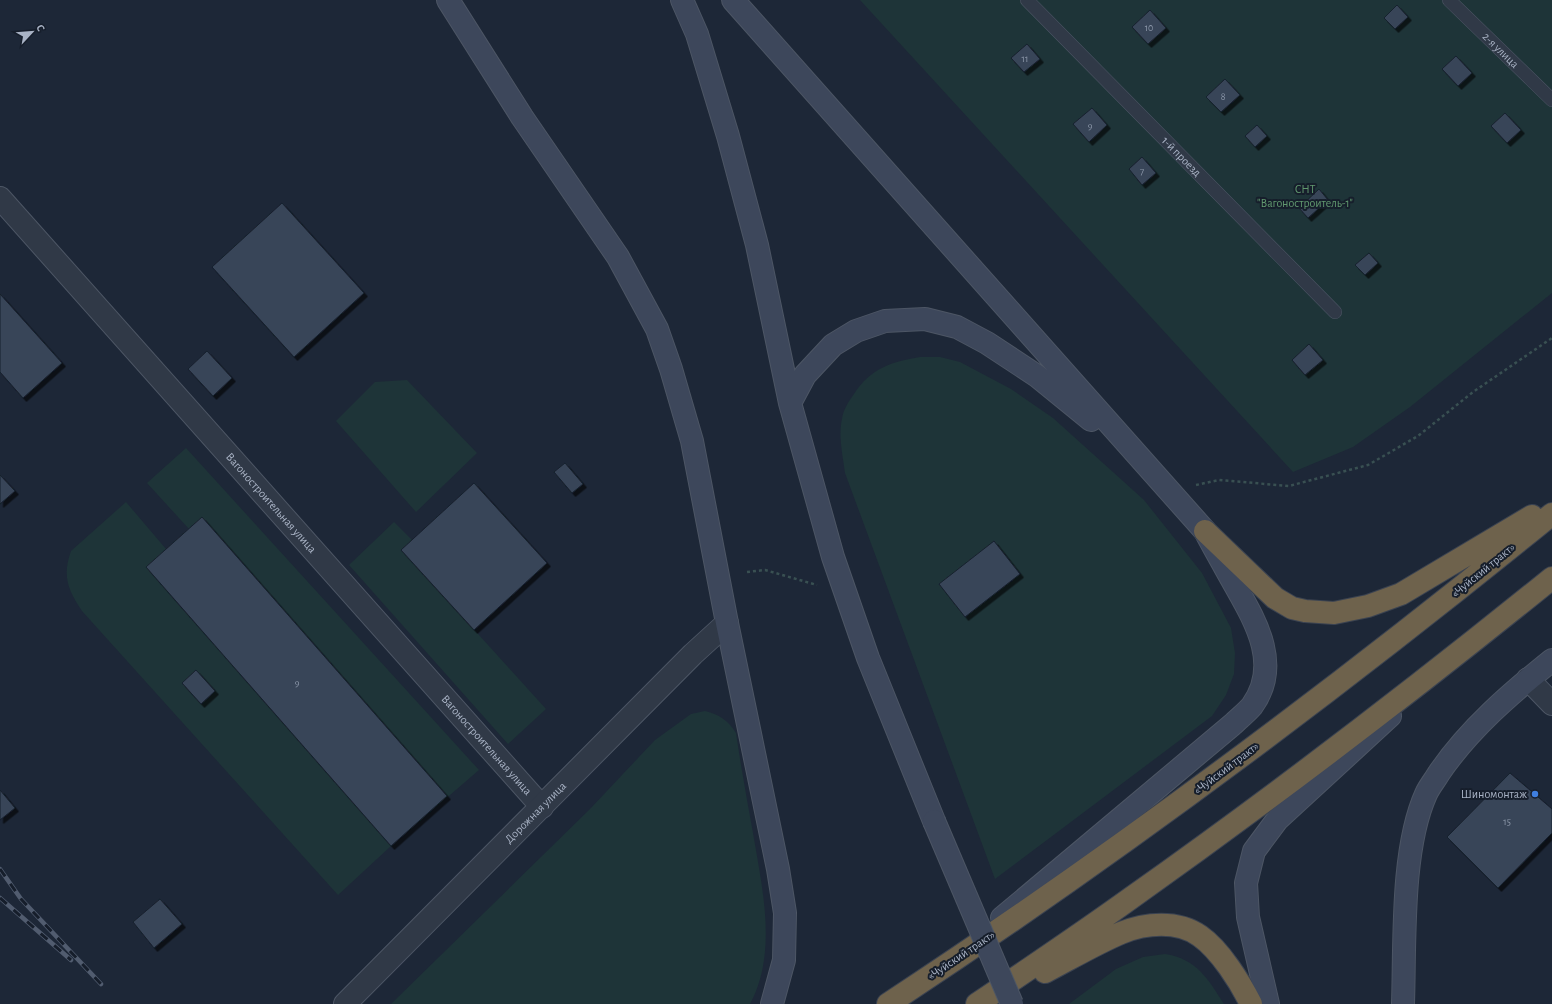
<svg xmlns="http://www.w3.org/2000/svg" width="1552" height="1004" viewBox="0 0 1552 1004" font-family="'Alegreya Sans',sans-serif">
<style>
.green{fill:#1e3438}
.building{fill:#384558;stroke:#18202d;filter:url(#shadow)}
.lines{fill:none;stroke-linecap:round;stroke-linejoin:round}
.lane-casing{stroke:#4d5665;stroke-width:14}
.street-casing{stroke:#4d5665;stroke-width:24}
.secondary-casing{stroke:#4d5665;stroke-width:24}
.highway-casing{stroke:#3b4351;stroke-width:24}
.path{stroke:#395052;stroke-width:2.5;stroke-dasharray:3 3;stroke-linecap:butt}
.lane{stroke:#303947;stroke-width:13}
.street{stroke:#303947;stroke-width:22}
.secondary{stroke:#3d475b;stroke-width:22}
.highway{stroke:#6e624c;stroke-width:22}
.rail-casing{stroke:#515c6f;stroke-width:4.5}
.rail{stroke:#161e2b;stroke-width:3;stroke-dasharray:9;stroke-linecap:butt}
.secondary-bridge-casing{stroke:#4d5665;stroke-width:24;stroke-linecap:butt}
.secondary-bridge{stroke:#3d475b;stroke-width:22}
.shop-dot{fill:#3f7fe0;stroke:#161e2b;stroke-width:1.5}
.labels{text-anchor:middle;stroke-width:4;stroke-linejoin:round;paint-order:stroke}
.number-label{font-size:10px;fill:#8d98aa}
.street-label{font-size:12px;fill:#a9b3c5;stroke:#161e2b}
.park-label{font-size:12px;fill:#60976e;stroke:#161e2b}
.poi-label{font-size:12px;fill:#a9b3c5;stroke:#161e2b;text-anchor:end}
</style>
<defs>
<filter id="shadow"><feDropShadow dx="3.5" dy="3.5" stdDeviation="0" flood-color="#0009"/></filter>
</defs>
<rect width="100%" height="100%" fill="#1d2737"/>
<path class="green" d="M860 0H1552V293L1410 407 1353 447 1293 472Z
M920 357H940L960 362 1011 389 1053 418 1144 500 1202 573 1231 628 1235 653 1234 674 1226 695 1212 716 995 879 845 473C843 456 838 436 842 419 843 410 849 401 854 394 871 368 891 362 920 357Z
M407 380 477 453 416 512 336 421 375 382Z
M186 448 479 770 391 846 338 895 82 611C68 590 62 576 71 551L126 502 166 549 189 529 147 483Z
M394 522 412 540 402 550 546 709 508 744 349 565Z
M705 711C720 715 728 720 736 733 741 767 747 800 753 833 762 887 778 952 750 1004H391L590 809 655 740 691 714Z
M1165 954C1197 959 1208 979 1224 1004H1069L1116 969 1143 957Z"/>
<path class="building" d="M1397 5 1408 17 1395 29 1384 18Z
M1150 10 1166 28 1148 44 1132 27Z
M1027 44 1040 59 1024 72 1011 58Z
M1456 56 1472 73 1458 86 1442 69Z
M1225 79 1240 95 1221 112 1206 97Z
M1092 108 1107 125 1089 142 1073 124Z
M1505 113 1521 130 1507 143 1491 126Z
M1257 125 1267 136 1255 147 1245 136Z
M1142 157 1156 173 1142 185 1129 169Z
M1319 189 1328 200 1308 218 1299 208Z
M282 203 364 293 294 357 212 267Z
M1369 253 1378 263 1365 275 1355 265Z
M0 294 62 363 23 398 0 372Z
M1309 344 1323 360 1305 375 1292 360Z
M207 351 232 378 213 396 188 369Z
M565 463 583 484 572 493 554 472Z
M0 475 15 491 0 504Z
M474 483 547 563 474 630 401 550Z
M202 517 447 796 391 846 146 567Z
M994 541 1020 574 965 617 939 584Z
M196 670 215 691 201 704 182 683Z
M1510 773 1552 809V833L1498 888 1447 837Z
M0 790 15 808 0 820Z
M160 899 182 924 154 948 133 922Z"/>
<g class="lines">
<g class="lane-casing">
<g id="lane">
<path id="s1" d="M1027 0 1335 312"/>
<path id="s2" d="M1449 0 1552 100"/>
</g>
</g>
<g class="street-casing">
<g id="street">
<path id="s3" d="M0 198 542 807"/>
<path d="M1528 679 1552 704"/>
<path id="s4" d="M345 1004 693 654 727 623"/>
</g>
</g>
<g class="secondary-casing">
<path id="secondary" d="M448 0 522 117 618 257 657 329 671 369 692 441 727 623 778 869 785 913 784 960 772 1004
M682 0 697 34 728 136 757 245 790 403 833 557 868 658 934 821
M733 0 1205 531C1215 550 1226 569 1236 587 1257 624 1281 666 1252 706 1246 713 1238 719 1232 725L1002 918
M790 403 805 375 833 345 856 331 885 321 925 319 957 327 987 343 1037 376 1091 420
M1268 1004 1248 917 1246 883 1254 851 1277 820 1390 716
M1403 1004C1405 943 1401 849 1426 794 1429 787 1435 780 1439 773 1469 729 1511 693 1552 660"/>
</g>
<g class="highway-casing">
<path id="highway" d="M1205 531 1275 598 1292 608 1305 611 1334 613 1368 606 1401 594 1532 516
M1045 972C1070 959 1095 944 1121 933 1145 923 1178 920 1200 936 1220 950 1240 982 1251 1004
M888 1004C1118 853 1338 688 1552 514
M977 1004C1029 969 1081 934 1131 898 1275 796 1415 689 1552 578"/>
</g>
<path class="path" d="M1196 485 1219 480 1289 486 1368 465 1418 436 1473 392 1552 338
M747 572 765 570 817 585"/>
<use href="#lane" class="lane"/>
<use href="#street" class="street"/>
<use href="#secondary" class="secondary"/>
<use href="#highway" class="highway"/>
<g class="rail-casing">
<path id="rail" d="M0 869 21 899 101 984
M0 898 71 960"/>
</g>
<use href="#rail" class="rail"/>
<g class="secondary-bridge-casing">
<path id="secondary-bridge" d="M934 821 1012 1004"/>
</g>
<use href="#secondary-bridge" class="secondary-bridge"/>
</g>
<circle class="shop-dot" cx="1535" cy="794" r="4"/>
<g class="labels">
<g class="number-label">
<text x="1149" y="31">10</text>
<text x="1025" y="62">11</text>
<text x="1223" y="100">8</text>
<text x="1090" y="129">9</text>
<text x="1142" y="175">7</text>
<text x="297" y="686">9</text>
<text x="1507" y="825">15</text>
</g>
<g class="street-label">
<text dy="4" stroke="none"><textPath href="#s2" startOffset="72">2-я улица</textPath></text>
<text dy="4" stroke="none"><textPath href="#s1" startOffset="220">1-й проезд</textPath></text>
<text dy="4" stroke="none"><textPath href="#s3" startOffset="408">Вагоностроительная улица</textPath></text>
<text transform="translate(1483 570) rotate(-39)" y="4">«Чуйский тракт»</text>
<text dy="4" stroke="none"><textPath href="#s3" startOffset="732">Вагоностроительная улица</textPath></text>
<text transform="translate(1226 768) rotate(-37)" y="4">«Чуйский тракт»</text>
<text dy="4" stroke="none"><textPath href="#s4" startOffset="270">Дорожная улица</textPath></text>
<text transform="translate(961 955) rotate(-34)" y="4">«Чуйский тракт»</text>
</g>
<g class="park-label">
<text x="1305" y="193">СНТ<tspan x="1305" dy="14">"Вагоностроитель-1"</tspan></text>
</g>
<g class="poi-label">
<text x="1527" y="798">Шиномонтаж</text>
</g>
</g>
<g transform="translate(32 32) rotate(64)" stroke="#161e2b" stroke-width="3" paint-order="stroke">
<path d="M0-3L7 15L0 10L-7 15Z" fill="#a9b3c5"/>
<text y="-6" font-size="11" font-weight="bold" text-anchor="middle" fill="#a9b3c5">С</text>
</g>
</svg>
